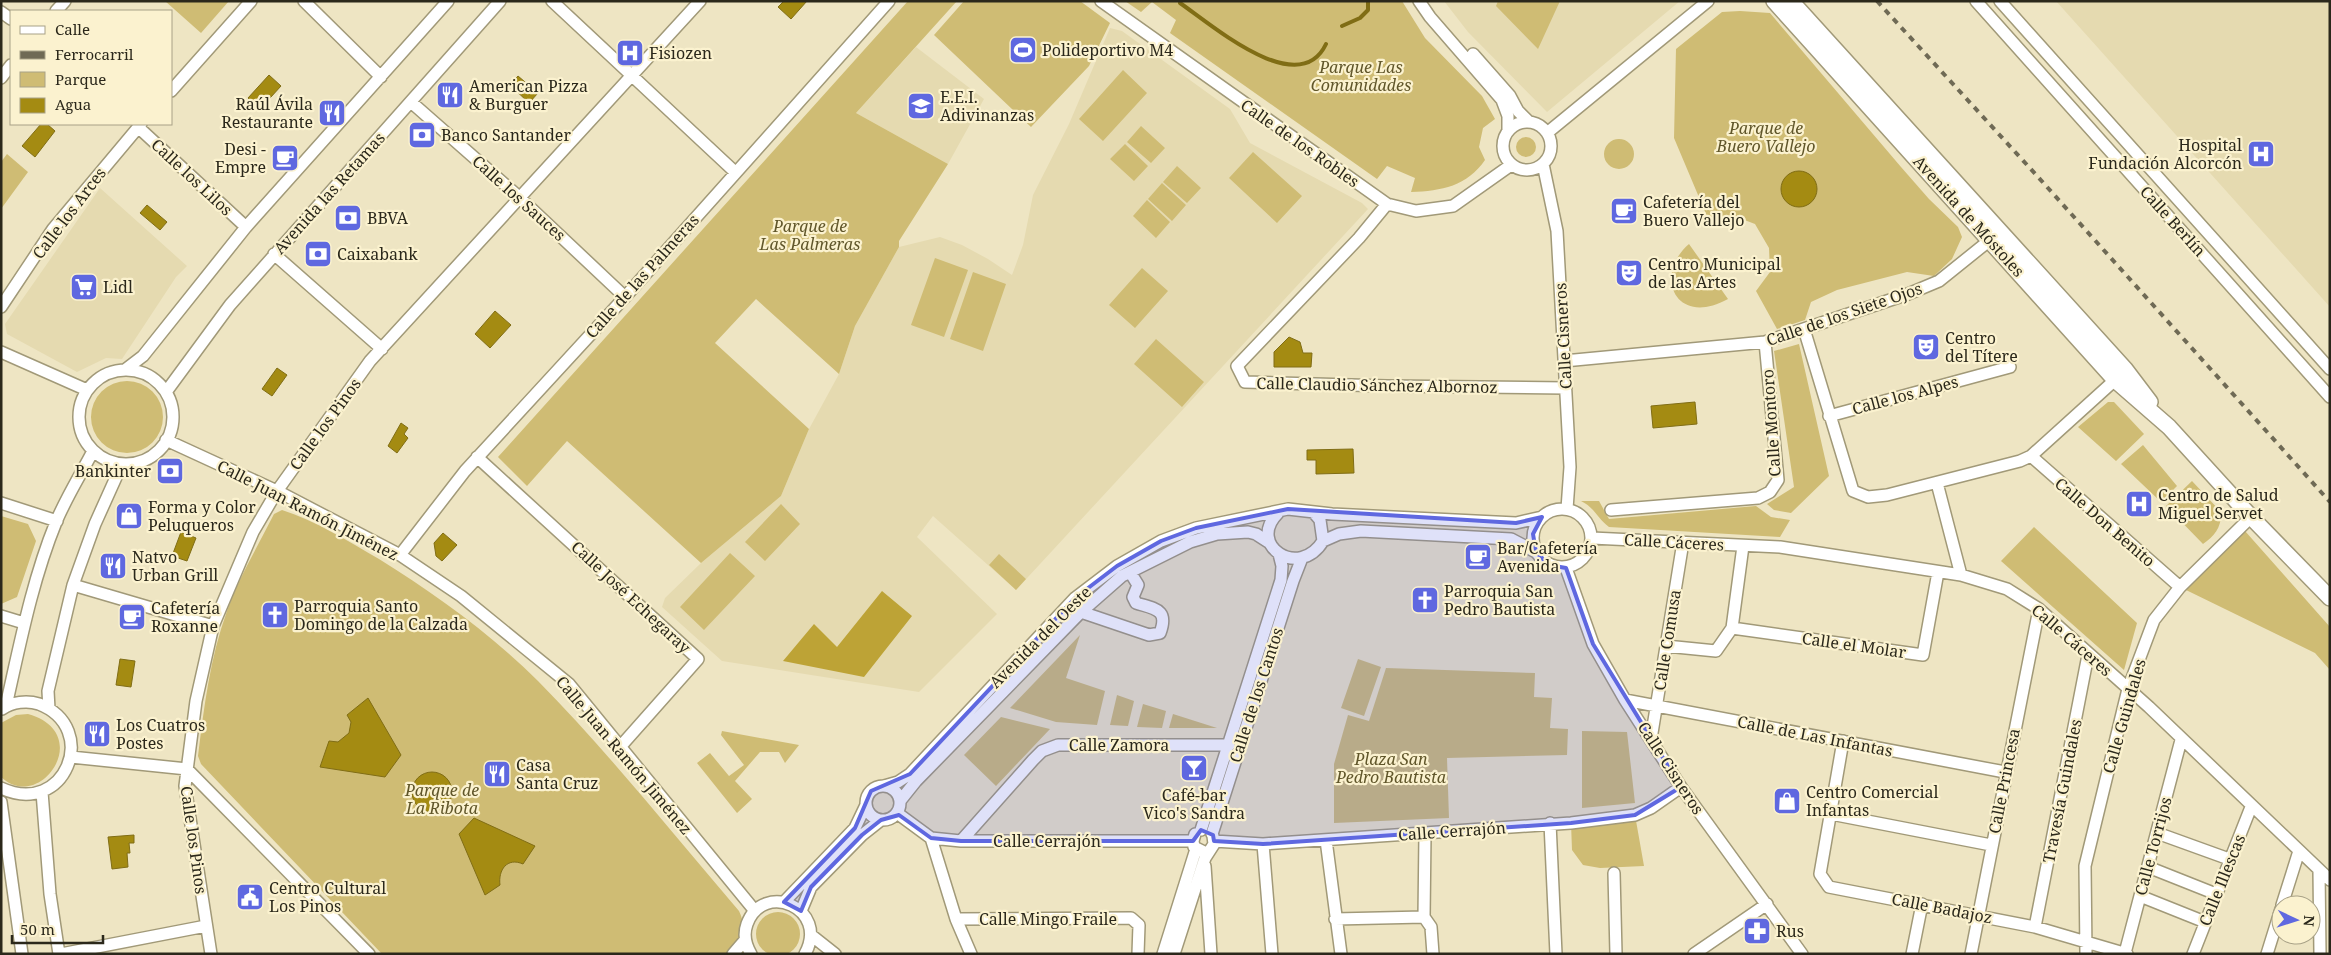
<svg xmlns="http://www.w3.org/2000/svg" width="2331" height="955" viewBox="0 0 2331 955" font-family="'Noto Serif',serif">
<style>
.built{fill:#e5dab0}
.green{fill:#cfbc74}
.forest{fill:#bda336}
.water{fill:#a48b12;stroke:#806d15}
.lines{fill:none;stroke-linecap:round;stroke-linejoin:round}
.stream{stroke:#806d15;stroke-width:4}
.minor-casing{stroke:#a19978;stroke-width:14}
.major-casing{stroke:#a19978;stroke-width:18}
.minor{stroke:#fff;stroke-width:11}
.major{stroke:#fff;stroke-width:15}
.rail{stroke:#6f6a55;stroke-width:4;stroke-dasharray:6 6;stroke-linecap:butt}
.marked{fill:#5f68e0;fill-opacity:0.2;stroke:#5f68e0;stroke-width:4;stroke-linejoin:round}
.labels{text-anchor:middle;stroke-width:4.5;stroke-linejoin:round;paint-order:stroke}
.poi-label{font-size:16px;fill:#2b281b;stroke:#fbf2cf;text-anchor:start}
.park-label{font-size:16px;font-style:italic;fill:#60562a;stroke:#fbf2cf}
.street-label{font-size:16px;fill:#2b281b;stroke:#fbf2cf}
</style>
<rect width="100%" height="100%" fill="#eee5c3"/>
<path class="built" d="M1444 1H1680L1547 112 1468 32Z
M2056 1H2330V307Z
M1110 28 1122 31 1230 109 1250 143 1362 203 1368 209 1016 590 933 516 917 537 997 614 919 692 722 661 662 607 665 598 701 563 781 496 809 429 839 374 855 326 899 247 940 237 962 245 988 259 1012 275 1023 245 1033 195 1069 124Z
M916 47 984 99 948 164 856 113Z
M100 188 187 266 176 277 122 359 106 358 77 372 7 334 5 324Z"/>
<path class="green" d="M165 1H229L201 33Z
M908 1H957L856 113 948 164 899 241V247L855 326 839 374 756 299 715 343 809 429 781 496 701 563 567 441 527 486 498 457Z
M964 1H1080L1110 23 1089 66 1031 127 934 35Z
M1125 1H1402L1425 38 1482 96 1495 119 1483 128 1479 147 1485 160C1467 186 1442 191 1411 192L1415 178 1387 166 1377 179 1170 33 1176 20 1152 2 1141 12Z
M1498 1H1560L1538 49 1496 6Z
M1740 11 1770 13 1901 167 1929 199 1958 227 1962 237 1952 259 1934 276 1907 272 1837 290 1811 302 1805 320 1777 329 1756 291 1770 272 1769 248 1755 224 1734 216 1709 221 1674 138 1676 49 1722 12Z
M1123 70 1147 93 1103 141 1079 119Z
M1141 126 1165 148 1151 163 1127 142Z
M1516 147a10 10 0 1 1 20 0a10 10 0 1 1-20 0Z
M1604 154a15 15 0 1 1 30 0a15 15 0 1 1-30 0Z
M1125 144 1148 166 1134 181 1110 159Z
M1253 152 1302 196 1277 223 1229 178Z
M7 154 28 172 1 209V162Z
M1177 166 1201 188 1187 203 1163 182Z
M1162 183 1186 205 1172 221 1148 199Z
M1147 200 1170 222 1156 238 1133 216Z
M1689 244 1728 299C1675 328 1653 275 1689 244Z
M935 258 968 270 944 337 911 325Z
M1142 268 1168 291 1135 328 1109 305Z
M973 272 1006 284 983 351 950 339Z
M1156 339 1204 382 1182 407 1134 364Z
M1799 344 1829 476 1791 513 1774 510 1767 504 1794 487 1774 351Z
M91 417a36 36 0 1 1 72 0a36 36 0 1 1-72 0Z
M2108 402H2114L2144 434 2116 461 2078 427Z
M2143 445 2177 486 2161 502 2121 464Z
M2192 481 2221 512C2222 526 2215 536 2203 544L2166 506Z
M1581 501H1599L1609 519 1756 506 1771 517 1790 520 1780 537 1609 527C1598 519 1594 507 1581 501Z
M781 504 800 524 765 561 745 542Z
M282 510C316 521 348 541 379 559 435 594 491 634 538 681 609 753 673 834 739 911 749 932 739 939 726 954H382L201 764 198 756C204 707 210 658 227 611 239 577 258 546 274 514Z
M1 516 28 524 36 541 17 597 1 604Z
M2034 527 2137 623 2124 670 2001 561Z
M2245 531 2330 627V670L2315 653 2186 590Z
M730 553 755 576 704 630 680 607Z
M999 554 1026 579 1016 590 989 565Z
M1080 635 1066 678 1105 691 1097 725 1056 722 1010 708Z
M1358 659 1381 667 1364 716 1341 708Z
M1386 668 1535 673 1534 697 1552 698 1550 728 1568 729 1567 755 1447 758 1449 818 1334 823V764L1348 715 1369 721Z
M1117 695 1134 701 1128 726 1110 725Z
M1143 704 1166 711 1162 728 1137 727Z
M28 714C96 733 40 814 1 777V723L16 715Z
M1173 714 1217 728H1169Z
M1001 717 1050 729 996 786 964 755Z
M722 731 799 745 785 763 779 752H760L735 781 752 799 737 813 697 763 710 753 729 776 744 765 721 735Z
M1582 731 1627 732 1635 803 1582 808Z
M1635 815 1644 866 1600 868 1583 865 1572 850 1571 823Z
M756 934a22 22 0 1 1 44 0a22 22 0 1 1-44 0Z"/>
<path class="forest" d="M882 591 912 616 864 677 783 661 814 624 837 647Z"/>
<path class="water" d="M784 1H807L791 19 778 7Z
M269 75 281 86 260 109 248 98Z
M518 76 538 93 529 103 510 85Z
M41 124H47L55 131 35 157 22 146Z
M1781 189a18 18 0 1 1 36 0a18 18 0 1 1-36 0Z
M147 205 167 222 160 230 140 213Z
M495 311 511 325 490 348 475 334Z
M1289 337 1300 342 1303 353H1312L1311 367H1274V352Z
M277 368 287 375 272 396 262 389Z
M1695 402 1697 424 1653 428 1651 406Z
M401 423 408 428 404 434 408 438 397 453 388 446Z
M1353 449 1354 473 1316 474V460H1307V450Z
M181 532 196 538 187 561 172 556Z
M443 533 457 545 442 561 436 556 434 543Z
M120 659 135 661 131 687 116 685Z
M368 698 401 755 385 777 320 767 329 741 338 742 349 733 351 722 347 715Z
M412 792a20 20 0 1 1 40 0a20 20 0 1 1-40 0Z
M474 818 535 846 523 864C507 857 498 870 500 885L485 895 459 834Z
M134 835V843H129L130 853H127L128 867 112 869 108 837Z"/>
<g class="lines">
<path class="stream" d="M1180 3C1212 25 1299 101 1326 44
M1342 26 1360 18 1368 10V1"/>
<g class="minor-casing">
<path id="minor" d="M304 1 381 77
M552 1 735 172
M1101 1 1387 204 1416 211 1453 206 1511 165
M1419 1 1430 17 1502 100 1508 116V130
M1976 1 2330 397
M2000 1 2330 369
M56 11 65 1
M1 12 11 19
M1473 54 1510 96 1518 111 1529 122
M1 78 11 65
M171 91 251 1
M411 102 520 198 625 297
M1503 146a24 24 0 1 1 48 0a24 24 0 1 1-48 0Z
M138 127 246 227
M1547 133 1708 1
M1543 164 1557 231 1570 467 1567 509
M1387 204 1359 238 1237 366 1245 382 1387 386 1566 388
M274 254 382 349
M1 307 53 229 141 124
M1804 329 1853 491 1868 497 1887 495 2020 461 2031 456 2115 380
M1 352 87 390
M1564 361 1765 342 1908 294 1939 281 1990 240
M126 369 143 356 246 227 448 1
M79 417a47 47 0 1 1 94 0a47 47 0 1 1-94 0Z
M166 392 230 305 500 1
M1829 416 2010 367
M166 440 277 491 400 555 461 596 569 684 755 911
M2031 456 2180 587
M477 457 698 659 620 747
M1937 483 1961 575
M1 503 57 521
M1533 538a29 29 0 1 1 58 0a29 29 0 1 1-58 0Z
M1611 510 1758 498 1770 492 1778 480 1765 342
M1278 513C1246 545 1299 580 1323 541L1320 520 1314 513
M1592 538 1780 547 1961 575 2007 589 2039 609 2149 707 2330 880
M1323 541 1339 534 1361 531 1511 539 1536 552
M400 555 465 471 625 297 889 1
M1566 568 1593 644 1625 700 1681 787 1802 954
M73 585 213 626
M1081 612 1149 635 1160 633C1169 609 1155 609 1136 603L1133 597 1138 585 1130 572
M1 616 24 623
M1732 628 1923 655 1938 572
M1666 646 1716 651 1732 628 1743 546
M1625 700 2005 772
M6 706C20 644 32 581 56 522 66 498 81 474 93 451
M49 709 48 691 73 585 95 524 122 464
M1651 739 1683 542
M1843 741 1820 874 1829 887 2035 927 2127 954
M71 757 187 769 369 954
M884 786 898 782 910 774 1075 598 1117 566 1161 541 1196 528 1288 509 1332 514 1516 523 1542 517
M866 803a17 17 0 1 1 34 0a17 17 0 1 1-34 0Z
M1 788C65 818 101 728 39 704 27 700 12 702 2 709
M42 792 50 894 59 954
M900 801 916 781 1081 612 1122 576 1190 542 1217 534 1248 532 1256 534 1270 543
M1 802 22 954
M897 813 931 838 956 919 971 954
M1831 814 1991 845
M1550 823 1556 954
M1201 830 1281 580 1282 566 1279 554
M2157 833 2229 859
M1195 834 1193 841 1194 847 1206 853
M1212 834 1293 581 1302 558
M1425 834 1424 917 1431 927 1433 954
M931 838 961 841H1193
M1326 840 1341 954
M961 841 1033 760 1042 751 1058 745H1229
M1214 841 1263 844 1571 823 1635 815 1651 808 1681 787
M1263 844 1272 954
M1205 866 1211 954
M2148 867 2216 894
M2319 870 2320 954
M1614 873 1616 954
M2140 896 2205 922
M784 902 855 828 866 805
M2282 905 2299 851
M801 911 811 887 862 835 881 820
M956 919 1131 918 1139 925 1138 954
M1335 919 1424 917
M2035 927 2088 655
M811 935 835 954
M2125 953 2181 740
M61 954 206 926
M211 954 185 786 196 701 213 626 253 532 277 491 370 361 700 1
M733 954 745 940
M751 954C745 944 743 935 747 924 763 880 830 908 805 954
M1163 954 1196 849
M1174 954 1205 858 1214 844 1213 836
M1694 954 1767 904
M1912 954 1922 904
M1971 954 2039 609
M2086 954 2085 866 2128 689 2154 620 2180 587 2251 517
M2193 954 2251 807
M2267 954 2281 909"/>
</g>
<g class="major-casing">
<path id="major" d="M1774 1 2115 380 2169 427 2251 517 2330 598
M1791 1 2125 369 2150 402"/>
</g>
<use href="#minor" class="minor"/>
<use href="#major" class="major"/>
<path class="rail" d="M1877 1 2039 178 2330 502"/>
</g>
<path class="marked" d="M1288 509 1516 523 1542 517 1533 534 1536 552 1549 565 1566 568 1593 644 1681 787 1635 815 1571 823 1263 844 1214 841 1213 835 1201 830 1193 841H961L931 838 899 815 881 820 862 835 811 887 801 911 784 902 855 828 871 791 910 774 1075 598 1117 566 1161 541 1196 528Z"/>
<defs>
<g id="stadium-square" transform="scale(1.4375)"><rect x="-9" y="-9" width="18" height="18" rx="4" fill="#5f68e0" stroke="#fbf2cf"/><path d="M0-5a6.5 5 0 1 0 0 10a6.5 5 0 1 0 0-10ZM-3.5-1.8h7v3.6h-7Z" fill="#fff"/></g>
<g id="hospital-square" transform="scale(1.4375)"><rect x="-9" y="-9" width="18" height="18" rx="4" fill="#5f68e0" stroke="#fbf2cf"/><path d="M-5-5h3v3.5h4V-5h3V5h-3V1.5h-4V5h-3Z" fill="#fff"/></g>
<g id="restaurant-square" transform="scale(1.4375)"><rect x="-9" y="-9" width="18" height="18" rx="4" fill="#5f68e0" stroke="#fbf2cf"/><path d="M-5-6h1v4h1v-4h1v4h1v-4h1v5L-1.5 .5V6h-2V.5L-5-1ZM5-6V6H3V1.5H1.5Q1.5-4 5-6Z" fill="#fff"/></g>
<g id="school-square" transform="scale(1.4375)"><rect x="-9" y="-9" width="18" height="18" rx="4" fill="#5f68e0" stroke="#fbf2cf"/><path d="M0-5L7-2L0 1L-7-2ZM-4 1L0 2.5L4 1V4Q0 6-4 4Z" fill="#fff"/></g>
<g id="bank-square" transform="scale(1.4375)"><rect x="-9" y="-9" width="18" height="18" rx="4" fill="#5f68e0" stroke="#fbf2cf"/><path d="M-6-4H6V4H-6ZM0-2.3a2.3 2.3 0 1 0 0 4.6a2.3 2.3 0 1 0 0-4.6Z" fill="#fff"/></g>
<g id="cafe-square" transform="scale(1.4375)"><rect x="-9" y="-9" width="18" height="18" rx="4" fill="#5f68e0" stroke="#fbf2cf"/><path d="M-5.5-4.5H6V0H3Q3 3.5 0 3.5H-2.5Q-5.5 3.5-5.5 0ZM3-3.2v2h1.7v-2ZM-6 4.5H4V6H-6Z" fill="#fff"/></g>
<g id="theatre-square" transform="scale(1.4375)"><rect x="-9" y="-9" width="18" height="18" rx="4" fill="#5f68e0" stroke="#fbf2cf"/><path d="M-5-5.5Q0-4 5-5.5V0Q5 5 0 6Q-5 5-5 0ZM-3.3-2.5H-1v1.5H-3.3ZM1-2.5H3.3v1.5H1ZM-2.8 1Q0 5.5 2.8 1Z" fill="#fff"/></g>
<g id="supermarket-square" transform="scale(1.4375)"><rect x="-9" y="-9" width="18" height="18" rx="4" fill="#5f68e0" stroke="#fbf2cf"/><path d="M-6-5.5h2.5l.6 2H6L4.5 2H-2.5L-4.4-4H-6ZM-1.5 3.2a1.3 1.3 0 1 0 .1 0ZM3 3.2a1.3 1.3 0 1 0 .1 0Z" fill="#fff"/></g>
<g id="shop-square" transform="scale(1.4375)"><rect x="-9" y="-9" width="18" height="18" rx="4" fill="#5f68e0" stroke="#fbf2cf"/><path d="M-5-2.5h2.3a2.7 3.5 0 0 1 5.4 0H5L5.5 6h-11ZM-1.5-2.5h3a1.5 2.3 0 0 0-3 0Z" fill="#fff"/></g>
<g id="church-square" transform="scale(1.4375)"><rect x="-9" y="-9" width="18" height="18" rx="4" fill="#5f68e0" stroke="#fbf2cf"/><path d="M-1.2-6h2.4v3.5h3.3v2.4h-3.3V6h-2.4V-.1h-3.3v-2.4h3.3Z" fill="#fff"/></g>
<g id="bar-square" transform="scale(1.4375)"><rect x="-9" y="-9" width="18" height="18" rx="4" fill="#5f68e0" stroke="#fbf2cf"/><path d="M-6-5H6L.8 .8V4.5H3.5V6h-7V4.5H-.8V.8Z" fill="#fff"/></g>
<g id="civic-square" transform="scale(1.4375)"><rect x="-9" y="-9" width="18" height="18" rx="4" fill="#5f68e0" stroke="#fbf2cf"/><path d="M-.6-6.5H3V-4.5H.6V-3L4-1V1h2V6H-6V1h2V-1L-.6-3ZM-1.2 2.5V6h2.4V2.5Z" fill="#fff"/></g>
<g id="pharmacy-square" transform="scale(1.4375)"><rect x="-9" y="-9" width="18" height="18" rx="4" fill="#5f68e0" stroke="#fbf2cf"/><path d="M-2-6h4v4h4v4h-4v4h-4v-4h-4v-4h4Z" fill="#fff"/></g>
</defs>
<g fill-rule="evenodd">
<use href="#stadium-square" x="1023" y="50"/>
<use href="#hospital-square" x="630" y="53"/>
<use href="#restaurant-square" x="450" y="95"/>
<use href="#school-square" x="921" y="106"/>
<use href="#restaurant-square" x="332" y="113"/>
<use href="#bank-square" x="422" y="135"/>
<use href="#hospital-square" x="2261" y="154"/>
<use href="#cafe-square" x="285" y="158"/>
<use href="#cafe-square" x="1624" y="211"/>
<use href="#bank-square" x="348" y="218"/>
<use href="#bank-square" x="318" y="254"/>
<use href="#theatre-square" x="1629" y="273"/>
<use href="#supermarket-square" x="84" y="287"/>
<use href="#theatre-square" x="1926" y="347"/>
<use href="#bank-square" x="170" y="471"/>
<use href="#hospital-square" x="2139" y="504"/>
<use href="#shop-square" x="129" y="516"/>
<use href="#cafe-square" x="1478" y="557"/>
<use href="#restaurant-square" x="113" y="566"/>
<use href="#church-square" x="1425" y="600"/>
<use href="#church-square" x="275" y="615"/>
<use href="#cafe-square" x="132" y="617"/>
<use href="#restaurant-square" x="97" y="734"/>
<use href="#bar-square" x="1194" y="768"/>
<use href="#restaurant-square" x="497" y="774"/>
<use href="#shop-square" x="1787" y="801"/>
<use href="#civic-square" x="250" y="897"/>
<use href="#pharmacy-square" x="1757" y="931"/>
</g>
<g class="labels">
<g class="poi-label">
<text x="1042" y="56">Polideportivo M4</text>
<text x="649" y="59">Fisiozen</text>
<text x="469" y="92">American Pizza<tspan x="469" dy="18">&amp; Burguer</tspan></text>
<text x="940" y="103">E.E.I.<tspan x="940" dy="18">Adivinanzas</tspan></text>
<text x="313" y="110" text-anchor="end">Raúl Ávila<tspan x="313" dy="18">Restaurante</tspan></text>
<text x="441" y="141">Banco Santander</text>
<text x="2242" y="151" text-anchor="end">Hospital<tspan x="2242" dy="18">Fundación Alcorcón</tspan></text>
<text x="266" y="155" text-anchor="end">Desi -<tspan x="266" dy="18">Empre</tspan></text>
<text x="1643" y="208">Cafetería del<tspan x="1643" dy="18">Buero Vallejo</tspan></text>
<text x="367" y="224">BBVA</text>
<text x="337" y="260">Caixabank</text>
<text x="1648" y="270">Centro Municipal<tspan x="1648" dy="18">de las Artes</tspan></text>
<text x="103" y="293">Lidl</text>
<text x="1945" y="344">Centro<tspan x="1945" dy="18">del Títere</tspan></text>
<text x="151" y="477" text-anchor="end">Bankinter</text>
<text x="2158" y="501">Centro de Salud<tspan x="2158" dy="18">Miguel Servet</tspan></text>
<text x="148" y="513">Forma y Color<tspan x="148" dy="18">Peluqueros</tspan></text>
<text x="1497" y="554">Bar/Cafetería<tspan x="1497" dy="18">Avenida</tspan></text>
<text x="132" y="563">Natvo<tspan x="132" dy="18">Urban Grill</tspan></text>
<text x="1444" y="597">Parroquia San<tspan x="1444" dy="18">Pedro Bautista</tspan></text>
<text x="294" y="612">Parroquia Santo<tspan x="294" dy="18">Domingo de la Calzada</tspan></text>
<text x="151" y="614">Cafetería<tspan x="151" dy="18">Roxanne</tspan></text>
<text x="116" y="731">Los Cuatros<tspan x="116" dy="18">Postes</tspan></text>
<text x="516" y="771">Casa<tspan x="516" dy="18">Santa Cruz</tspan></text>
<text x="1806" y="798">Centro Comercial<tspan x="1806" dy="18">Infantas</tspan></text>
<text x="1194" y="801" text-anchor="middle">Café-bar<tspan x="1194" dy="18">Vico's Sandra</tspan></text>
<text x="269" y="894">Centro Cultural<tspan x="269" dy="18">Los Pinos</tspan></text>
<text x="1776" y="937">Rus</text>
</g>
<g class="park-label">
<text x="1361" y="73">Parque Las<tspan x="1361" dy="18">Comunidades</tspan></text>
<text x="1766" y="134">Parque de<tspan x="1766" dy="18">Buero Vallejo</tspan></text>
<text x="810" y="232">Parque de<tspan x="810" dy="18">Las Palmeras</tspan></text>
<text x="1391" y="765">Plaza San<tspan x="1391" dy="18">Pedro Bautista</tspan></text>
<text x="442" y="796">Parque de<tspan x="442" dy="18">La Ribota</tspan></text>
</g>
<g class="street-label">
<text transform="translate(1300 143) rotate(35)" y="6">Calle de los Robles</text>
<text transform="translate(192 177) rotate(43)" y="6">Calle los Lilos</text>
<text transform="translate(329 193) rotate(-48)" y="6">Avenida las Retamas</text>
<text transform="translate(519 198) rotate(42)" y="6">Calle los Sauces</text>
<text transform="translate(69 213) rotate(-53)" y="6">Calle los Arces</text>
<text transform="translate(1969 216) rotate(48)" y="6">Avenida de Móstoles</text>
<text transform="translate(2173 221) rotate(48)" y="6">Calle Berlín</text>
<text transform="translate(642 276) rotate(-48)" y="6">Calle de las Palmeras</text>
<text transform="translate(1844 314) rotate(-19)" y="6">Calle de los Siete Ojos</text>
<text transform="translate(1563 336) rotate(-93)" y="6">Calle Cisneros</text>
<text transform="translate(1377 385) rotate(1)" y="6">Calle Claudio Sánchez Albornoz</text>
<text transform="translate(1905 395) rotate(-15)" y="6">Calle los Alpes</text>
<text transform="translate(1771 423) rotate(-94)" y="6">Calle Montoro</text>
<text transform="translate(325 424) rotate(-54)" y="6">Calle los Pinos</text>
<text transform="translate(308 510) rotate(27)" y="6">Calle Juan Ramón Jiménez</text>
<text transform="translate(2105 522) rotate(41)" y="6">Calle Don Benito</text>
<text transform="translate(1674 542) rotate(3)" y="6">Calle Cáceres</text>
<text transform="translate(631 597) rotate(43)" y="6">Calle José Echegaray</text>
<text transform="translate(1040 637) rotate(-45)" y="6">Avenida del Oeste</text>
<text transform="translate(1667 640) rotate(-81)" y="6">Calle Comusa</text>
<text transform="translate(2072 640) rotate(41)" y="6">Calle Cáceres</text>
<text transform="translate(1854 645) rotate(8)" y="6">Calle el Molar</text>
<text transform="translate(1256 695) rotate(-72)" y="6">Calle de los Cantos</text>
<text transform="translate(2124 716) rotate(-74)" y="6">Calle Guindales</text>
<text transform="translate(1815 736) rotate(11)" y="6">Calle de Las Infantas</text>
<text x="1119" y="751">Calle Zamora</text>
<text transform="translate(624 755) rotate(50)" y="6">Calle Juan Ramón Jiménez</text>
<text transform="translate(1671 768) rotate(57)" y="6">Calle Cisneros</text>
<text transform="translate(2004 781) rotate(-79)" y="6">Calle Princesa</text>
<text transform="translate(2062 791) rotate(-79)" y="6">Travesía Guindales</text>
<text transform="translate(1452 831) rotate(-4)" y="6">Calle Cerrajón</text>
<text transform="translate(194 840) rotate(82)" y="6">Calle los Pinos</text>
<text x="1047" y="847">Calle Cerrajón</text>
<text transform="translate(2153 846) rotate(-75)" y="6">Calle Torrijos</text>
<text transform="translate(2222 880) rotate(-68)" y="6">Calle Illescas</text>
<text transform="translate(1942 908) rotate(11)" y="6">Calle Badajoz</text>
<text x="1048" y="925">Calle Mingo Fraile</text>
</g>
</g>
<rect width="2331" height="955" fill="none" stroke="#2b281b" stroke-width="5"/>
<rect x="10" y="10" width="162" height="115" fill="#fbf2cf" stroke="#a8a187"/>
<rect x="20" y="26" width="25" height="8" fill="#ffffff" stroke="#a8a187"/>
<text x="55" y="35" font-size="15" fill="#2b281b">Calle</text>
<rect x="20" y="51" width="25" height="8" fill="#6f6a55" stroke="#a8a187"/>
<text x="55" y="60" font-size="15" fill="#2b281b">Ferrocarril</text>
<rect x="20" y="72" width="25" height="15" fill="#cfbc74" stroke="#a8a187"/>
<text x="55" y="85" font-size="15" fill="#2b281b">Parque</text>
<rect x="20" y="98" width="25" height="15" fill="#a48b12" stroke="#a8a187"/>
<text x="55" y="110" font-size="15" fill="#2b281b">Agua</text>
<g transform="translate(2296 920) rotate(94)"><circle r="24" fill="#fbf2cf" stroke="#a8a187"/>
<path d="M0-4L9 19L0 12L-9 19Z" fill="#5f68e0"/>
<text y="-8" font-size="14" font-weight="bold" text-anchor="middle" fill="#2b281b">N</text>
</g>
<path d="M12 935v8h91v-8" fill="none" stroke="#2b281b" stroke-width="2.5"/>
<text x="20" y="935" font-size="15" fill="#2b281b" stroke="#fbf2cf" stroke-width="4" paint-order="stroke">50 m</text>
</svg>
